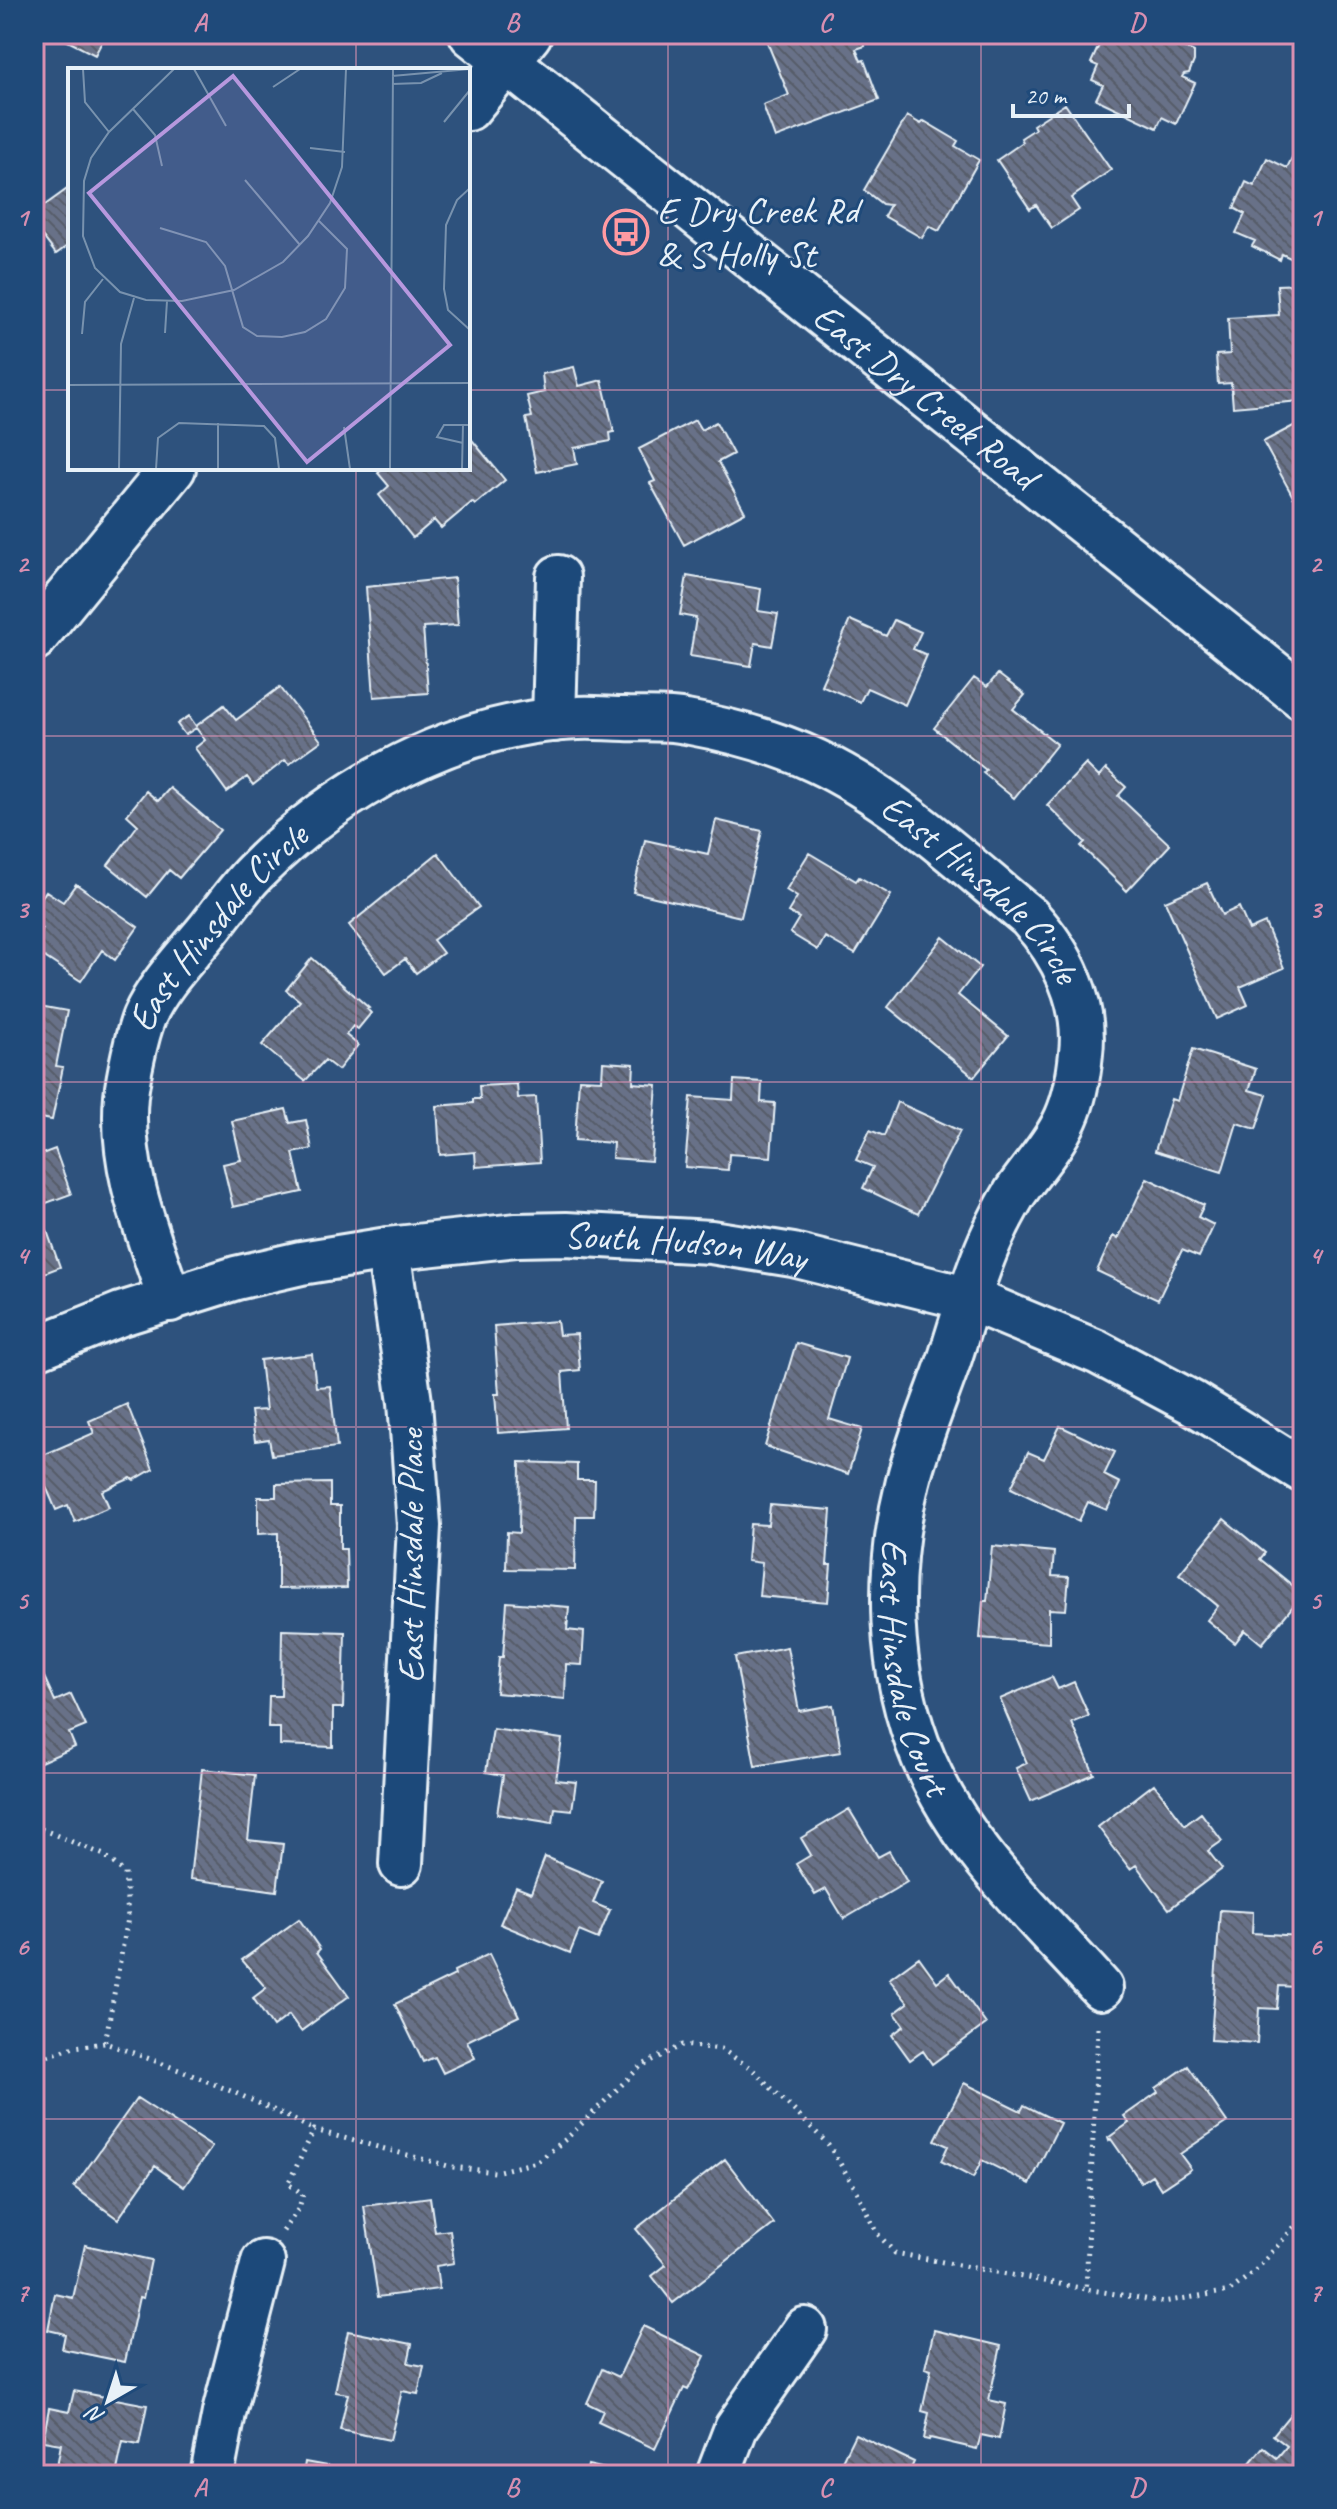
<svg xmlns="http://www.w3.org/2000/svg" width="1337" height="2509" viewBox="0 0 1337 2509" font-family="Caveat,sans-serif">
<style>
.building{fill:url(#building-back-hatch);stroke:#e8f1f8;stroke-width:2}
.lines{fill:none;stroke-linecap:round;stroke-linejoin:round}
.minor-casing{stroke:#e8f1f8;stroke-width:48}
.major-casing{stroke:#e8f1f8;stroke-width:50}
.path{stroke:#e8f1f8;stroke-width:5;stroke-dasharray:2 6;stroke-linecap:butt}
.minor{stroke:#1f4a7a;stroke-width:42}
.major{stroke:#1f4a7a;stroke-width:44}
.grid{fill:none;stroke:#d78fb1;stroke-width:2;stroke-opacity:0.55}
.labels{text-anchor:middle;stroke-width:6;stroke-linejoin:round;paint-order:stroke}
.poi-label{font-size:38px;fill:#e8f1f8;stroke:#1f4a7a;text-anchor:start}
.street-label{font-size:38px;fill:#e8f1f8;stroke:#1f4a7a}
.inset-road{fill:none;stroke:#7892ae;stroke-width:2}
.view{fill:#b798de;fill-opacity:0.15;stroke:#b798de;stroke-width:4}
.inset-edge{fill:none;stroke:#e8f1f8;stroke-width:4}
.neatline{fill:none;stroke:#d78fb1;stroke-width:3}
.grid-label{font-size:26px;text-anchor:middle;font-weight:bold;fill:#d78fb1}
</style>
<defs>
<pattern id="building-back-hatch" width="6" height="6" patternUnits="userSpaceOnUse" patternTransform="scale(2)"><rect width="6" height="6" fill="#687188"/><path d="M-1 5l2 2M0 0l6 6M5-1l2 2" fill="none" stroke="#575c69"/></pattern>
</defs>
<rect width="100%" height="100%" fill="#2e527d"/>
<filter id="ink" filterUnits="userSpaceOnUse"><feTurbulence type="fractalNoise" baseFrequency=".0125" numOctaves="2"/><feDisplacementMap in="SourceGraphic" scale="16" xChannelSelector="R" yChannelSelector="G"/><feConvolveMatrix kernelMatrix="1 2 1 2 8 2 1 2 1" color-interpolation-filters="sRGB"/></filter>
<g filter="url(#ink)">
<path class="building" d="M54 34H106L95 55Z
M789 34H861L865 46 856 49 861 61 864 60 879 100 775 138 763 105 789 95 767 42Z
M1104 34H1157L1194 52V61L1189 73 1184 74 1182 77 1195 83 1176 124 1162 117 1157 128 1096 99 1103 85 1092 80 1098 66 1091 63Z
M1065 104 1111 170 1071 198 1079 210 1052 228 1036 205 1030 209 997 160 1023 142 1021 138 1035 129 1033 125Z
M907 116 921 124 924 121 958 141 955 146 979 160 939 231 929 226 922 238 884 216 890 205 882 204 864 190Z
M1301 139 1303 140V264L1282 254 1280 260 1252 246 1255 241 1236 233 1245 214 1234 208 1246 182 1254 186 1267 158 1287 168Z
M70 187V244L56 254 34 225V213Z
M1303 284V381H1299L1300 401 1233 407 1231 383 1218 384 1216 355 1230 354 1228 318 1279 315 1277 285Z
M574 367 579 386 602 380 614 432 610 433 611 441 574 448 577 464 537 472 526 418 532 417 527 396 544 392 542 374Z
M695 420 701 430 716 422 733 454 718 462 745 512 684 545 650 483 655 481 639 449Z
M1303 421V515L1263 442Z
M468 435 505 480 475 505 472 502 441 528 434 520 413 538 379 495 389 486 378 473 384 468H468Z
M687 576 761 589 758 611 778 614 772 646 755 643 751 666 690 656 696 618 680 615Z
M454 578 458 625 423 627 428 693 374 697 366 587Z
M850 620 886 636 894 620 921 632 913 649 927 655 905 705 867 688 860 702 821 685Z
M998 674 1025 695 1013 709 1057 744 1014 798 983 773 986 770 934 728 974 678 987 687Z
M280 687 321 741 289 764 285 760 253 785 247 777 227 792 195 748 205 740 196 728 185 735 177 724 189 716 196 726 224 705 236 720Z
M1086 764 1099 777 1106 769 1126 787 1118 796 1170 845 1127 891 1081 846 1085 842 1047 805Z
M170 788 220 830 179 878 169 870 147 897 108 865 138 825 127 815 146 791 158 801Z
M716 820 762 831 741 917 633 892 645 840 708 854Z
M438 853 479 907 433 940 443 953 416 973 405 959 386 973 349 925Z
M809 853 856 881 859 877 891 895 855 954 825 937 818 950 790 933 799 918 788 912 797 897 786 890Z
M1207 883 1222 915 1239 907 1249 930 1265 923 1284 968 1240 987 1248 1005 1217 1019 1165 901Z
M76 884 138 927 115 960 102 950 81 981 34 950V941L42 929 34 923V909L46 891 63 902Z
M943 937 980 967 958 995 1008 1036 974 1077 888 1007Z
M312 958 369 1008 367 1009 371 1013 358 1029 353 1026 346 1035 358 1045 338 1070 325 1060 305 1081 262 1045 300 1001 286 990Z
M34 1005 67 1011 56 1066 63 1067 52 1120 34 1117Z
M1193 1049 1256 1069 1249 1090 1267 1095 1256 1129 1237 1123 1222 1172 1155 1151 1171 1099 1177 1101Z
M603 1062 634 1064 633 1083 657 1085 651 1161 612 1158 613 1143 575 1140 579 1079 602 1080Z
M734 1080 762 1082 761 1102 775 1103 771 1157 729 1154 728 1170 685 1167 691 1097 733 1100Z
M517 1084 518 1098 536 1097 540 1162 476 1167 475 1152 440 1155 437 1106 473 1103V1099H480L479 1086Z
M897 1102 960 1131 918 1214 863 1188 873 1167 856 1160 870 1130 884 1136Z
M286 1109 290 1123 306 1120 312 1149 293 1153 302 1192 233 1207 223 1164 241 1160 232 1121Z
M55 1149 71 1194 38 1206 60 1267 34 1277V1157Z
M1147 1178 1204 1205 1198 1217 1214 1225 1199 1257 1182 1250 1158 1300 1097 1271 1113 1236 1118 1239Z
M557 1321 559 1335 577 1334 580 1370 562 1372 566 1428 498 1433 495 1394H499L494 1326Z
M796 1343 847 1358 829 1419 862 1429 848 1474 765 1446Z
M312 1354 316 1387 330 1386 337 1447 272 1455 269 1439 255 1441 251 1411 266 1410 260 1360Z
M127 1404 153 1469 134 1480 131 1478 102 1491 109 1507 75 1522 68 1505 56 1510 34 1459 94 1433 89 1421Z
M1060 1426 1115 1452 1104 1475 1120 1483 1107 1510 1088 1502 1079 1521 1011 1488 1028 1452 1044 1459Z
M520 1462 577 1464V1480H595L594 1516H576L575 1570 506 1569 507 1532 519 1533Z
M330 1483V1506H340V1549H346L347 1588 278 1589V1533L258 1534V1497H276V1484Z
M770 1505 831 1510 827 1565H831L828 1602 759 1596 762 1563 747 1561 750 1524 768 1525Z
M1224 1519 1265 1553 1260 1559 1303 1594 1262 1644 1245 1630 1235 1643 1207 1620 1218 1606 1179 1574Z
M992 1546 1054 1552 1052 1576 1069 1577 1066 1610 1049 1609V1643L980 1638 983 1601H987Z
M507 1602 569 1607 567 1630 584 1632 582 1665 566 1664 565 1699 496 1693 499 1657H503Z
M282 1630 345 1632 343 1708H333V1747L280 1745V1728H268L269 1696H281Z
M787 1647 799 1711 833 1705 841 1752 755 1766 735 1657Z
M34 1655 55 1701 71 1694 86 1726 69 1733 75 1747 34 1765Z
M1052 1677 1058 1689 1074 1682 1089 1716 1072 1723 1094 1774 1031 1801 1016 1768 1027 1763 1000 1699Z
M493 1729 562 1739 556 1780 576 1782 572 1810 555 1808 553 1823 497 1814 503 1775 486 1772Z
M202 1769 255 1775 248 1840 283 1844 277 1891 190 1879Z
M1154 1784 1185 1825 1201 1813 1222 1841 1208 1851 1222 1869 1169 1909 1136 1865 1130 1869 1098 1827Z
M849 1809 878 1857 889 1851 907 1882 844 1919 826 1889 815 1895 796 1864 811 1855 801 1838Z
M545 1857 602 1881 593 1903 610 1910 598 1939 579 1931 570 1953 500 1924 516 1887 531 1893Z
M1220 1910 1253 1912 1252 1933 1299 1936 1296 1987 1279 1986 1277 2009 1259 2008 1257 2043 1211 2040Z
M299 1919 320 1949 317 1952 349 1996 301 2031 289 2015 273 2027 253 1998 266 1988 242 1960Z
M489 1954 519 2016 467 2041 475 2058 443 2073 435 2057 423 2062 395 2004 455 1975 454 1971Z
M919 1957 937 1982 949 1973 986 2024 932 2064 923 2051 910 2060 892 2035 904 2026 895 2013 908 2003 889 1979Z
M1188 2066 1227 2122 1180 2154 1191 2169 1161 2189 1152 2175 1141 2182 1111 2139 1109 2141 1108 2138 1129 2123 1124 2116 1158 2092 1156 2088Z
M964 2083 1021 2111 1024 2105 1060 2123 1030 2184 982 2160 973 2178 941 2161 948 2146 935 2140Z
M137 2098 212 2147 184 2187 155 2166 118 2219 74 2187Z
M725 2159 774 2224 673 2303 652 2276 666 2265 636 2229Z
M430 2197 435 2232 450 2230 454 2263 436 2266 439 2289 378 2297 364 2206Z
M85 2245 151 2260 143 2298 139 2297 125 2362 62 2349 65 2334 48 2330 55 2294 73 2298Z
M643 2326 705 2356 688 2390 684 2388 655 2449 598 2422 603 2411 587 2403 602 2369 619 2377Z
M934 2330 1001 2346 989 2400 1006 2404 999 2439 981 2435 977 2449 930 2438 929 2440 924 2439 929 2413 922 2411 931 2370 925 2368Z
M348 2331 412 2344 408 2363 424 2366 418 2394 402 2391 390 2440 340 2430 348 2394 335 2392Z
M74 2391 147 2405 139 2445 123 2442 116 2475H99L57 2466 61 2444 43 2441 49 2408 69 2412Z
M1300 2402 1303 2404V2475H1240L1263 2447 1277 2458 1287 2446 1273 2435Z
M855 2434 914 2462 908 2475H835Z
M305 2462 359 2472 358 2475H303Z
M588 2465 632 2475H586Z"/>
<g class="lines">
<g class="minor-casing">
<g id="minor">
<path d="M554 720 558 577"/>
<path d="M388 1249 410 1402 419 1526 401 1864"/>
<path id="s1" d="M170 1300C148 1234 119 1167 126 1096 128 1077 137 1034 144 1017 158 985 186 957 208 930 223 911 238 889 255 872 339 787 457 722 578 718 594 717 610 719 625 719 645 720 667 718 686 722 730 730 776 742 816 761 895 798 962 862 1029 917 1062 953 1087 1002 1081 1053 1079 1074 1075 1098 1066 1118 1054 1145 1032 1168 1015 1193 1006 1208 997 1225 990 1241 973 1279 962 1322 949 1361 935 1401 918 1441 908 1481 885 1572 887 1673 924 1760 962 1849 1037 1917 1101 1988"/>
<path id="s2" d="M34 1349 121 1314 236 1278 301 1263 388 1249 517 1235 566 1234 711 1242 793 1255 970 1299 1097 1352 1193 1403 1303 1471"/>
<path d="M212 2475 224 2413 263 2262"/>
<path d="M718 2475 736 2428 805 2329"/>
</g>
</g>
<g class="major-casing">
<g id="major">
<path id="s3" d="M472 34 1303 697"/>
<path d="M468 108 529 34"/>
<path d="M34 638 173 468"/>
</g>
</g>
<path class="path" d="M34 1826 104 1855 125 1873 128 1918 105 2043C177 2068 246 2095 314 2130
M1098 2028 1086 2289 1163 2302 1230 2291 1255 2271 1303 2217
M34 2063 38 2059 74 2047 105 2043
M283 2231 299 2208 303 2194 288 2184 314 2130 452 2167 495 2172 537 2162 566 2139 641 2066 682 2045 721 2049 752 2069 828 2144 857 2191 876 2232 895 2253 1086 2289"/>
<use href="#minor" class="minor"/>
<use href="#major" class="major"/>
</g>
</g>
<path class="grid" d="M356 34V70M668 34V2475M981 34V2475M34 390H70M468 390H1303M356 468V2475M34 736H1303M34 1082H1303M34 1427H1303M34 1773H1303M34 2119H1303"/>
<defs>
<g id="bus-ring" transform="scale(2.3)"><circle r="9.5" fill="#1f4a7a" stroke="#ff9aa2" stroke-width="1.5"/><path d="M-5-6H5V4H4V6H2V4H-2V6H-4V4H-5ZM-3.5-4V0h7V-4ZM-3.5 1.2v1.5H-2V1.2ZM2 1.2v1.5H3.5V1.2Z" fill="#ff9aa2"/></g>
</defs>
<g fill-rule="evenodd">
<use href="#bus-ring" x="626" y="232"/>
</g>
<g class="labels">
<g class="poi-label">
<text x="657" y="223">E Dry Creek Rd<tspan x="657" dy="44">&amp; S Holly St</tspan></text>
</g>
<g class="street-label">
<text dy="13" stroke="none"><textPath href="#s3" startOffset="580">East Dry Creek Road</textPath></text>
<text dy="13" stroke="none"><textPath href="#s1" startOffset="1296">East Hinsdale Circle</textPath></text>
<text dy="13" stroke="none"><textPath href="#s1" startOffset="408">East Hinsdale Circle</textPath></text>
<text dy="13" stroke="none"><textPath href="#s2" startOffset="668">South Hudson Way</textPath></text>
<text transform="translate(410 1556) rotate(-90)" y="13">East Hinsdale Place</text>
<text dy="13" stroke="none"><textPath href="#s1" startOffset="2156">East Hinsdale Court</textPath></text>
</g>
</g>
<g transform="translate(68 68)">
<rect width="402" height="402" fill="#2e527d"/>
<path class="inset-road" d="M15 1 17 34 41 64M106 1 41 64 23 90 16 113 15 168 27 200 52 224 78 232 114 233 166 222 215 194 240 168 262 135 274 99 278 1M126 1 158 58M324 8 402 1M324 16 353 15 374 5M205 19 232 1M65 41 87 67 94 98M376 54 402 22M242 80 277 84M177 112 232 177M402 120 389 132 378 157 376 221 380 242 402 262M92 160 138 174 157 198 175 259 189 268 214 269 237 264 258 251 277 220 279 181 251 153M97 265 99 233M14 266 17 234 35 211M0 317 402 315M150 355V401M276 359 282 401M395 375 369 369 376 357H402M51 401 53 276 66 230M88 401 90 370 111 355 196 358 207 370 211 401M322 401 325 1M394 401 395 356"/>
<path class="view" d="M165 8 382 277 239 394 21 125Z"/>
<rect width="402" height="402" class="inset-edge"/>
</g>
<rect width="1337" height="2509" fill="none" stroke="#1f4a7a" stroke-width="88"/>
<g transform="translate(108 2401) rotate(219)" stroke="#1f4a7a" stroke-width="6" paint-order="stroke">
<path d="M0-6L14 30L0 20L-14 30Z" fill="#e8f1f8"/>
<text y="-12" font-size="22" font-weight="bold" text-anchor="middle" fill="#e8f1f8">N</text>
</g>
<path d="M1013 104v12h116v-12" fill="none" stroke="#e8f1f8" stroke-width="4"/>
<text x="1025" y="104" font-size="24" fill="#e8f1f8" stroke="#1f4a7a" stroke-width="6" paint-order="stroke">20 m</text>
<rect x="44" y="44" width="1249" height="2421" class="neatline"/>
<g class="grid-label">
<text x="200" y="31">A</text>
<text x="512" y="31">B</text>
<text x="825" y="31">C</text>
<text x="1137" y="31">D</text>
<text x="22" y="226">1</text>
<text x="1315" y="226">1</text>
<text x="22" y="572">2</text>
<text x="1315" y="572">2</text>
<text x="22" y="918">3</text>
<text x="1315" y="918">3</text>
<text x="22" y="1264">4</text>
<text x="1315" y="1264">4</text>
<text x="22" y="1609">5</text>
<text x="1315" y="1609">5</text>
<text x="22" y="1955">6</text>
<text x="1315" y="1955">6</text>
<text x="22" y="2301">7</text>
<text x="1315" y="2301">7</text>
<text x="200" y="2496">A</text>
<text x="512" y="2496">B</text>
<text x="825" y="2496">C</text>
<text x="1137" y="2496">D</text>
</g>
</svg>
